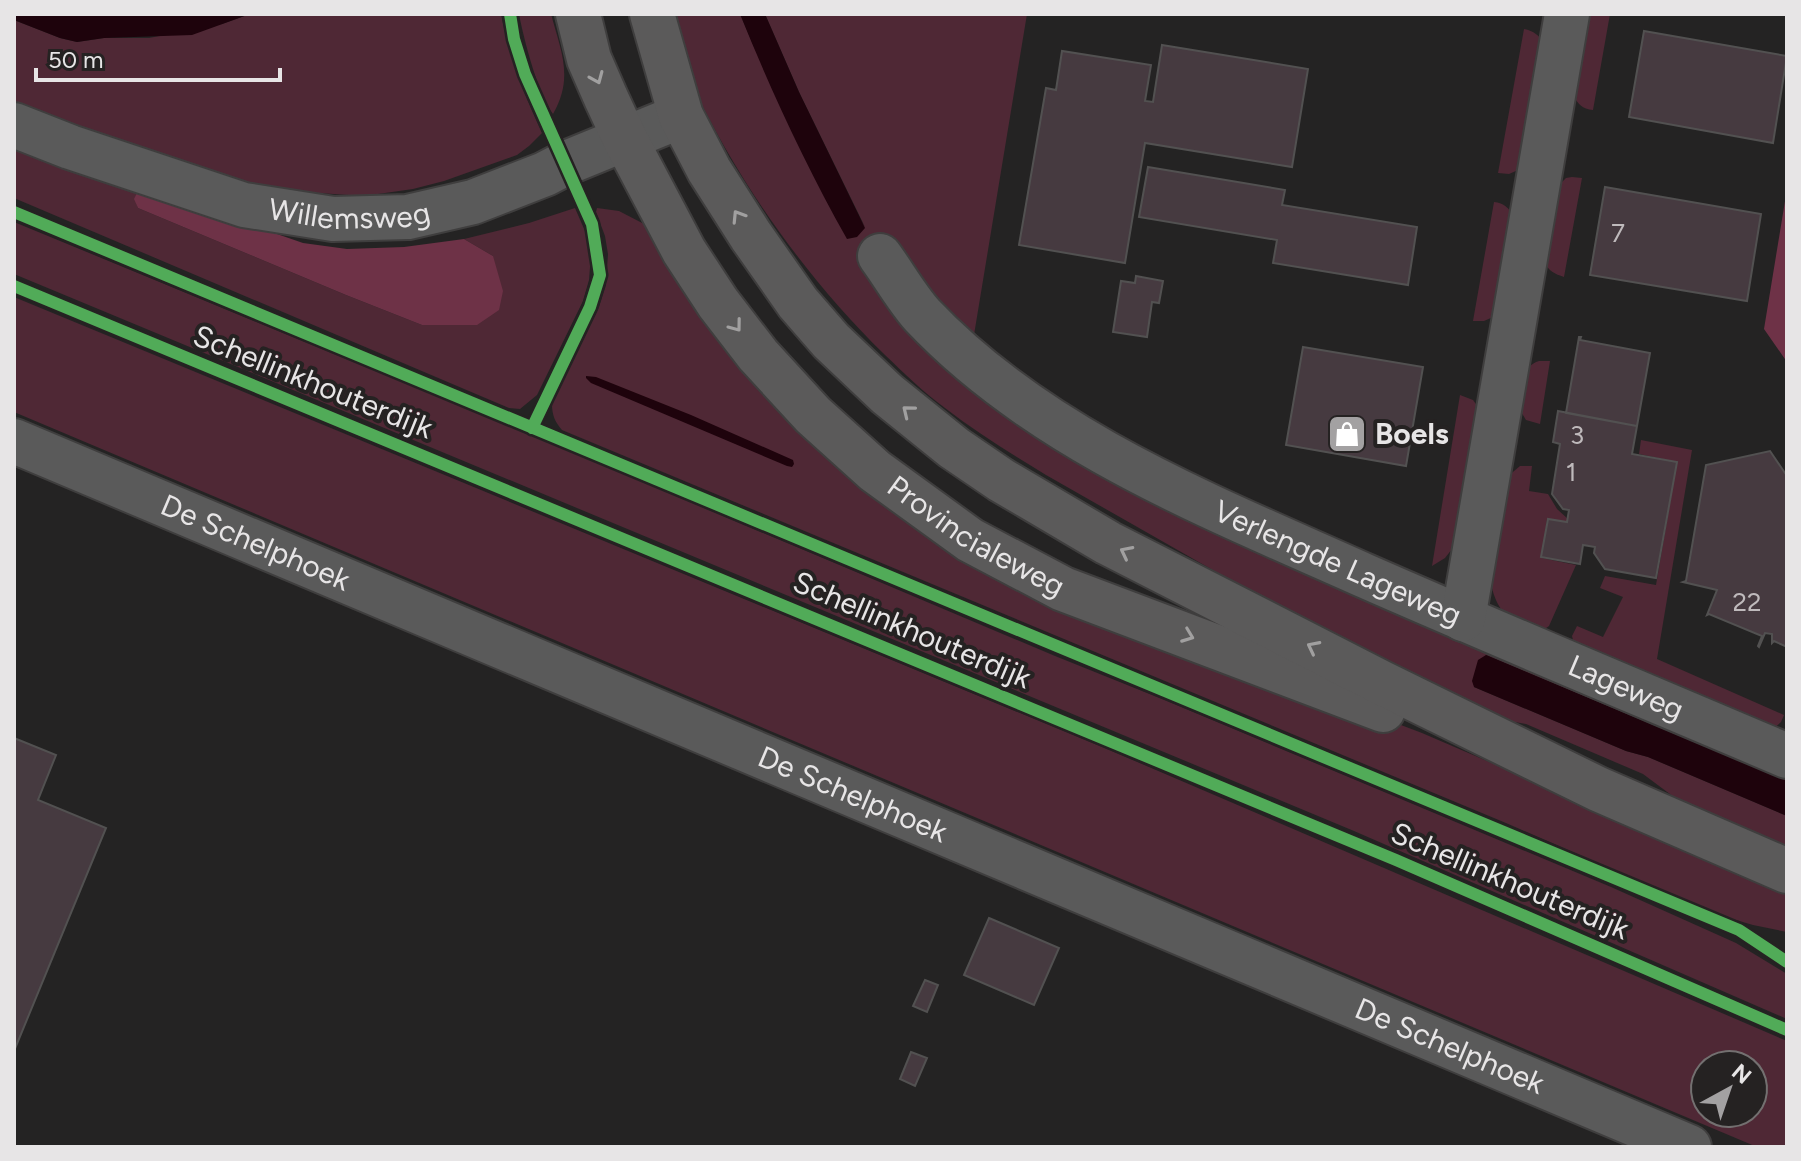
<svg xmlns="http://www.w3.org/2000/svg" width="1801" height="1161" viewBox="0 0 1801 1161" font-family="Figtree,sans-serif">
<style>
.green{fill:#4f2835;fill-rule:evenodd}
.forest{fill:#6e3247}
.water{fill:#1e030c}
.building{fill:#463a40;stroke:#525151;stroke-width:2}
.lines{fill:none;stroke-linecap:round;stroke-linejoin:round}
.minor-casing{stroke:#3f3e3e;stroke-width:48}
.major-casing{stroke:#3f3e3e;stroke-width:48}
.minor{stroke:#5a5a5a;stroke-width:44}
.major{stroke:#5b5a5a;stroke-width:44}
.cycleway-casing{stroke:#252222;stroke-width:17}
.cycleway{stroke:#51ab58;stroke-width:12}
.oneway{stroke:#a1a0a0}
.labels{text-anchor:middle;stroke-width:8;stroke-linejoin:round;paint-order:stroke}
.number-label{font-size:26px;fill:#bfbabc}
.street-label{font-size:30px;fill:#e7e5e6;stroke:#252222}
.poi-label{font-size:30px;font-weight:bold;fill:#e7e5e6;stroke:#252222;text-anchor:start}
</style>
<rect width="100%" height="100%" fill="#242323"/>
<path class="green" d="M250 14H501C509 57 524 93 542 133L529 146 517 155 444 181 413 189 364 196 303 192 243 183 14 107V20L60 38 77 42 104 38H149L222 24Z
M519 14H551C561 51 574 78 553 114 538 94 524 40 519 14Z
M666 14H740L755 49 865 227 799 92 765 14H1027L973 341 927 342 1787 769V781L1486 655 1474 687 1626 751 1648 757 1787 816V851L1690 809 1643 774 1526 724 1476 715 1427 692 1046 475C1012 454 977 433 945 408 923 392 904 373 885 355 805 277 739 183 691 83 680 61 674 37 666 14Z
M1585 14H1610L1593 110C1582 109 1578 104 1573 95Z
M1524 29C1534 31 1539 35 1544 44L1518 170 1509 174 1498 173Z
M14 141 139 191 135 199 138 208 346 295 422 325 493 256 464 239 529 223 575 208 588 238 591 254 589 280 583 301 537 395 520 409 509 408 14 198Z
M1572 177 1582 178 1564 277C1555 274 1548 271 1545 262L1557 187 1566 178Z
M1494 202C1504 203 1509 208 1514 217L1493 317 1484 321H1473Z
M597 208 619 211 646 225 714 319 1072 600 1422 733 1787 890V932L1753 925 1712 913 1506 823 562 430C555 422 552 415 552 404L599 307 606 285 608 254 605 236 596 212Z
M14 222 548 442 1055 656 1167 701 1611 887 1736 943 1787 974V1019L1354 831 14 274Z
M14 297 1107 749 1787 1041V1147H1757L14 412ZM1705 1065H1753V1113H1705Z
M1539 361H1550L1540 424 1526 420 1520 410C1522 391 1519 367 1539 361Z
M1460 395 1473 400 1478 407 1456 544 1445 558 1432 566Z
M1641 440 1692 450 1657 659 1784 715 1781 722 1771 731 1574 644 1572 636 1577 626 1603 637 1623 597 1600 588 1605 576 1656 585 1677 462 1639 454Z
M1520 466H1532L1529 491 1548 494 1557 509 1568 519 1566 522 1547 519 1542 558 1576 565 1549 626 1542 631C1533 628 1521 625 1512 620 1498 611 1491 591 1490 575L1507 477Z"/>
<path class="forest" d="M147 189 303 243 347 249 404 247 464 239 493 256 503 291 499 310 477 325H422L346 295 138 208 134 199 138 191Z
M1787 189V362L1764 329Z"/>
<path class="water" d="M14 14H250L192 35 104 38 77 42 60 38 14 20Z
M740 14H765L799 92 865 228 857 237 847 239C806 166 771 91 740 14Z
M586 376 596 377 691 415 793 460 794 464 792 467 787 466 591 383 586 378Z
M1486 655 1787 781V816L1648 757 1626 751 1474 687 1472 681 1478 660Z"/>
<path class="building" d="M1644 31 1787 56 1773 143 1629 117Z
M1162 45 1308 69 1292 167 1145 143 1125 263 1019 245 1046 88 1056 90 1062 51 1151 65 1145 101 1153 102Z
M1148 167 1285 190 1282 205 1417 227 1408 285 1273 263 1277 240 1139 217Z
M1605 187 1761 214 1747 301 1590 275Z
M1136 276 1163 281 1159 303 1152 302 1147 337 1113 332 1121 281 1135 283Z
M1579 337H1581L1580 340 1650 353 1637 426 1566 413Z
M1303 347 1423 367 1406 466 1286 445Z
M1558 411 1637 426 1632 454 1677 462 1656 578 1605 569 1594 553 1595 547 1583 545 1580 564 1541 557 1548 519 1567 522 1569 510 1563 509 1552 494 1560 444 1553 442Z
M1770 451 1787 476V647L1774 641 1772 643V634L1765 633 1759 647 1758 646 1762 636 1709 614 1707 615 1717 590 1683 582 1686 581 1706 465Z
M14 738 56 755 38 800 106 828 14 1051Z
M989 918 1059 948 1034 1005 964 975Z
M925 980 938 985 927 1012 913 1006Z
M911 1052 927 1058 915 1086 900 1079Z"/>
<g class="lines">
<g class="minor-casing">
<g id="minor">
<path id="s1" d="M14 125 70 147 244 205 333 219 408 217 473 202 545 174 566 163 681 116"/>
<path id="s2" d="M880 256C894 275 906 297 922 315 1040 440 1209 506 1363 575 1504 637 1646 696 1787 756"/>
<path id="s3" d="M14 441 1689 1147"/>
<path d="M1463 619 1567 14"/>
</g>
</g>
<g class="major-casing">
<g id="major">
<path id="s4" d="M578 14 589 59 606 98 625 139 684 251 718 303 758 355 813 415 875 471 970 540 1063 589 1383 710"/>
<path d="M652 14 681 116 709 170 751 236 798 303 831 341 887 394 954 448 1001 480 1108 543 1382 683 1598 789 1787 871"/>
</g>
</g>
<use href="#minor" class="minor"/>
<use href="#major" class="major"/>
<g class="cycleway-casing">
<path id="cycleway" d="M510 14 514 39 525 74 592 224 600 275 590 307 532 428
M14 212 1739 930 1787 962
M14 286 1396 860 1787 1030"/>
</g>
<use href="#cycleway" class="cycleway"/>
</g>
<defs><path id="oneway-chevron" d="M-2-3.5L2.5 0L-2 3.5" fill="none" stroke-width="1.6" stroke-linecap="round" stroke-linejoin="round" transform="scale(2)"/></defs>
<g class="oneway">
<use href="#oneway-chevron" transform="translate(597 78) rotate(67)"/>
<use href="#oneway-chevron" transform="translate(738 216) rotate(-122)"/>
<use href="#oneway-chevron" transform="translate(736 326) rotate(53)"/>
<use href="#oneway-chevron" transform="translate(908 411) rotate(-141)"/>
<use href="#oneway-chevron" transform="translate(1126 552) rotate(-153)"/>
<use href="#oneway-chevron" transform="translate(1188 636) rotate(21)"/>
<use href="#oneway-chevron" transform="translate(1313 647) rotate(-153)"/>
</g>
<defs>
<g id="shop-square" transform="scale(2)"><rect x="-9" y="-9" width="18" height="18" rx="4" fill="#a3a1a2" stroke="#252222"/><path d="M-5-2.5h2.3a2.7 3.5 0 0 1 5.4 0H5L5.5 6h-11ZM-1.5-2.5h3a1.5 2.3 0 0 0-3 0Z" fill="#fff"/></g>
</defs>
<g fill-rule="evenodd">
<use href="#shop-square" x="1347" y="434"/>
</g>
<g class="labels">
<g class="number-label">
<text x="1618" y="242">7</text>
<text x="1577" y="444">3</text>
<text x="1571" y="481">1</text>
<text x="1747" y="611">22</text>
</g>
<g class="street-label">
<text dy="10" stroke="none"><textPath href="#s1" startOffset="350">Willemsweg</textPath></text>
<text transform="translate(313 382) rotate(22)" y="10">Schellinkhouterdijk</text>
<text dy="10" stroke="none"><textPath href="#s4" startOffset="674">Provincialeweg</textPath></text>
<text dy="10" stroke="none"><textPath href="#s3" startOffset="262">De Schelphoek</textPath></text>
<text dy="10" stroke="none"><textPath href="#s2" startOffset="560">Verlengde Lageweg</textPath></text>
<text transform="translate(912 630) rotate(23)" y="10">Schellinkhouterdijk</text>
<text dy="10" stroke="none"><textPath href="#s2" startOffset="874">Lageweg</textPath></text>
<text dy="10" stroke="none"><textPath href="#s3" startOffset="910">De Schelphoek</textPath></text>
<text transform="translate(1510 881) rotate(23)" y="10">Schellinkhouterdijk</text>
<text dy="10" stroke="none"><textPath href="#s3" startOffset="1558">De Schelphoek</textPath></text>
</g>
<g class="poi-label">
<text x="1375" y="444">Boels</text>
</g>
</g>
<rect width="1801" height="1161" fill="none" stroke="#e7e5e6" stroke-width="32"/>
<g transform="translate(1729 1089) rotate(40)"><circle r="38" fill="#252222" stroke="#737070" stroke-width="2"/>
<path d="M0-6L14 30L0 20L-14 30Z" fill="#a3a1a2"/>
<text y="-12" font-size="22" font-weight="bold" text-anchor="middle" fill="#e7e5e6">N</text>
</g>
<path d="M36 68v12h244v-12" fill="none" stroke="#e7e5e6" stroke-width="4"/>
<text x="48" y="68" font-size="24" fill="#e7e5e6" stroke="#252222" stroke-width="6" paint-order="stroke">50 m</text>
</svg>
